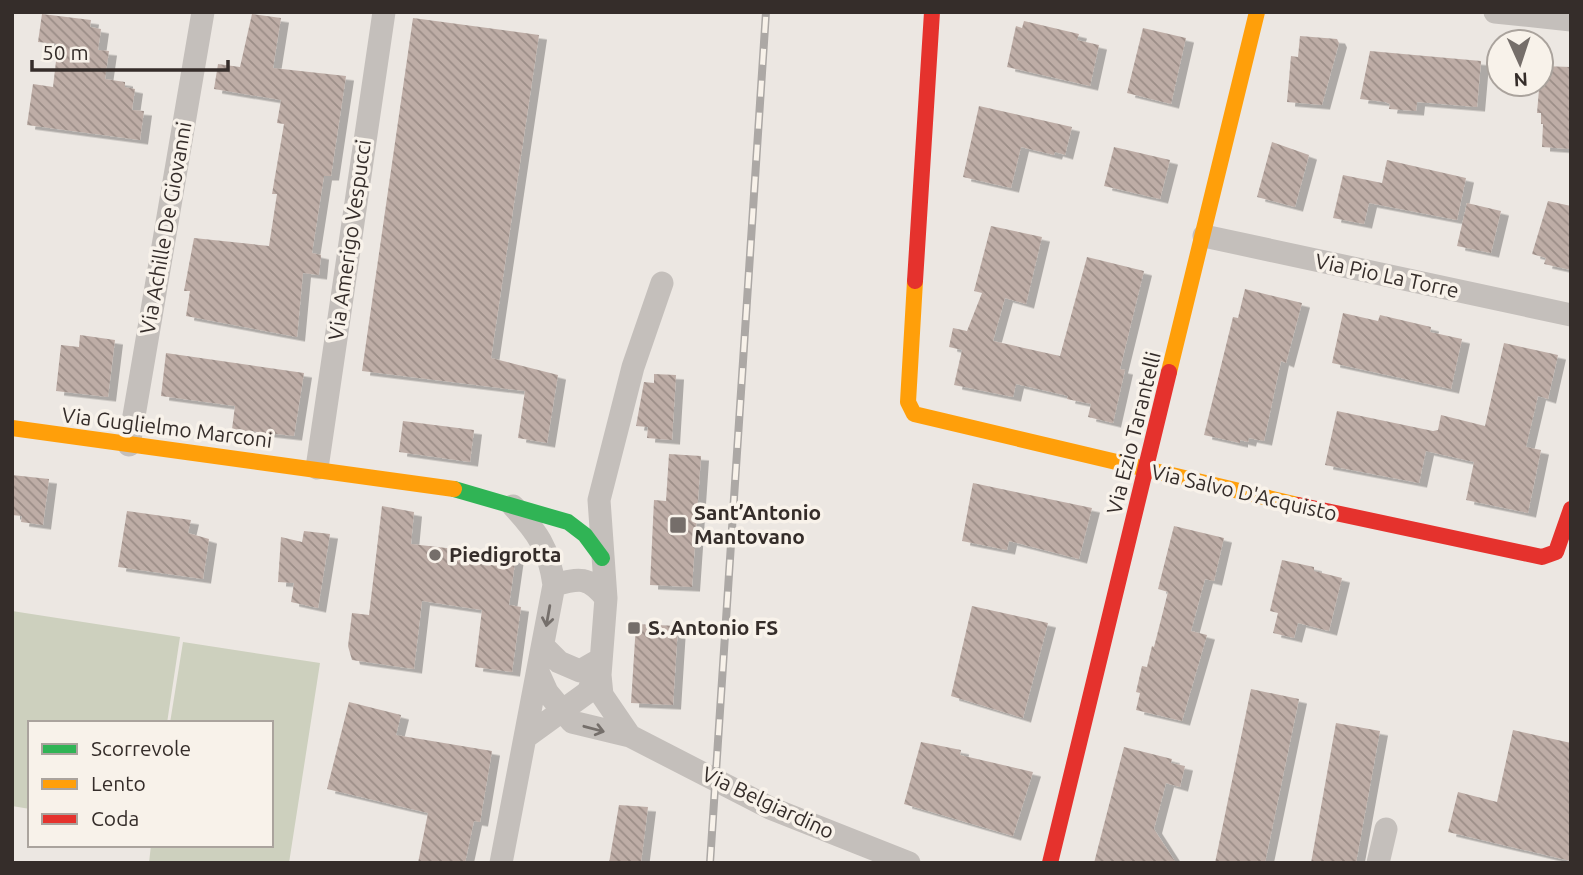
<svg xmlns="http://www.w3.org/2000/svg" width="1583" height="875" viewBox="0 0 1583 875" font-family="Ubuntu,sans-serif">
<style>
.grass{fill:#cdd0be}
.building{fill:url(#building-back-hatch);filter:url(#shadow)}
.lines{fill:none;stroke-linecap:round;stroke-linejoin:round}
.street{stroke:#c4bfbb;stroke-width:23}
.fast{stroke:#30b455;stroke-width:16}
.slow{stroke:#ff9f0a;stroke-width:16}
.jam{stroke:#e5322d;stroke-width:16}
.rail-casing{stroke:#aca8a5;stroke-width:8}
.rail{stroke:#f8f2ea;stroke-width:5;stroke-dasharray:16;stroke-linecap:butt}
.oneway{stroke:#756f6b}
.poi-dot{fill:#756e6a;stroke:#f8f2ea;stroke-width:2.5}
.labels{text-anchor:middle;stroke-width:7;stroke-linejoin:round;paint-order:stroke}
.street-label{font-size:21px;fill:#352d2a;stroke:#f8f2ea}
.poi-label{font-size:21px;font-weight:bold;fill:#352d2a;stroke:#f8f2ea;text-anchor:start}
</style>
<defs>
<pattern id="building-back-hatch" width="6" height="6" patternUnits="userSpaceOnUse" patternTransform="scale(1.75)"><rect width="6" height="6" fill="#beada6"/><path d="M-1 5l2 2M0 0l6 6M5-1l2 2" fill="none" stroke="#9b8d87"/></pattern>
<filter id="shadow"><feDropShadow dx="8" dy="4.5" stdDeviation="0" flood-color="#0004"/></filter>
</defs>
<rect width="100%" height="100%" fill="#ece7e2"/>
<path class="grass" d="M12 611 180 637 167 723H30V809L12 806Z
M183 642 320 663 289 863H149L151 845H271V723H170Z"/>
<path class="building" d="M42 14 91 20 90 27 101 29 98 50 109 51 105 79 125 82V87L135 89 132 110 144 111 140 140 27 125 33 84 53 87 58 44 38 42Z
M252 14 281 18 273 68 346 76 331 176H324L312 253 321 255 319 275 303 273 297 337 186 316 190 291H184L194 238 269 246 277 194H272L284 124 277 123 281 100 214 89 218 64 240 67Z
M413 18 539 35 491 358 558 375 547 443 518 438 525 391 362 371Z
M1024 21 1079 34 1077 40 1099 45 1090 86 1007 67 1016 26 1022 28Z
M1143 28 1186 38 1171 104 1127 93Z
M1300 36 1337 39 1339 43 1322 105 1287 102 1291 56 1298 57Z
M1370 51 1481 61 1477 107 1417 102 1416 111 1389 109 1390 104 1385 102 1360 99Z
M1541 66 1571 67V149L1542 147 1543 124H1541V113H1537Z
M979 106 1072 127 1065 155 1055 152 1054 155 1021 147 1011 188 963 177Z
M1272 142 1309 155 1295 207 1257 197Z
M1114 147 1170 160 1160 199 1104 186Z
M1387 160 1466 178 1457 220 1369 203 1364 224 1333 218 1343 175 1382 183Z
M1548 201 1571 206V270L1544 264 1546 258 1532 254Z
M1467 203 1501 211 1491 253 1457 246Z
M991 226 1042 237 1026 304 1005 298 993 341 1060 356 1087 257 1144 271 1120 369 1125 370 1113 423 1088 417 1091 404 1067 399 1068 396 1016 384 1013 397 954 385 962 350 949 347 953 328 967 331 982 293 974 291Z
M1245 289 1302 303 1286 363 1281 361 1264 441 1249 438 1248 442 1240 440V443L1204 435 1233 317 1238 318Z
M1343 313 1378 321 1380 315 1431 327 1430 332 1462 339 1451 389 1332 363Z
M80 335 115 340 108 397 56 391 61 345 79 347Z
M1504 343 1558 355 1548 399 1538 396 1526 447 1541 450 1528 513 1466 500 1474 462 1426 451 1419 483 1325 465 1337 411 1433 431 1438 430 1441 415 1485 426Z
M166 353 304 373 294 436 232 429 235 406 161 396Z
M654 374 676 375 672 440 647 438 648 427 636 426 644 382 654 383Z
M403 421 474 430 470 462 399 452Z
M669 454 701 456 692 587 650 585 654 500 666 501Z
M12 475 49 479 43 525 21 522 22 516 12 515Z
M973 483 1092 508 1079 559 1009 541 1007 550 962 541Z
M382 506 414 512 411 544 516 556 509 605 521 607 512 672 475 667 482 610 422 601 414 669 352 660 348 646 352 613 369 615Z
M127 511 191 520 188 533 209 539 203 579 118 567Z
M1174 526 1224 538 1214 581 1205 579 1191 631 1207 635 1182 721 1136 710 1140 693 1136 692 1142 666 1147 667 1152 646 1154 647 1168 592 1158 589Z
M304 531 330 534 318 608 291 602 294 583 278 582 281 537 302 542Z
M1282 560 1314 567V571L1342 578 1329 631 1298 623 1294 638 1273 633 1278 613 1270 611Z
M972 606 1048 623 1023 718 951 696Z
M636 624 678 626 673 705 631 703Z
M1251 689 1299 699 1265 863H1215Z
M349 702 401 715 396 735 492 751 480 822 474 821 465 863H418L428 813 327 789Z
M1336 723 1380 731 1356 863H1311Z
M1513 730 1571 743V861L1448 832 1458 792 1497 802Z
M921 742 961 750 960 755 1033 772 1013 836 904 804Z
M1124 747 1172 759 1171 763 1185 766 1180 787 1166 783 1154 829 1176 863H1094Z
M619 805 648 807 641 863H609Z"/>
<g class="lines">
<path class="street" d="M1495 12 1571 20
M1204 236 1571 315
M129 445 203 12
M317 468 384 12
M554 585C580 578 588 576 606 598
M543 646 559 662 580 671 601 659
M538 672 547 692 572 722 630 736 770 808 909 863
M630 736 602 695 600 675 606 598 599 500 633 367 662 283
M526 737 588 692 599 665
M501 863 554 585C549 548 537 532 513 506
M1378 863 1386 829"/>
<path class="fast" d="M454 489 568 522 585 535 602 558"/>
<path class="slow" d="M915 281 908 402 914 414 1298 505
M1169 372 1257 12
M12 428 454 489"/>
<path class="jam" d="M915 281 932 12
M1298 505 1542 557 1556 552 1571 509
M1050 863 1169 372"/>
<g class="rail-casing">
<path id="rail" d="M710 863 766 12"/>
</g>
<use href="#rail" class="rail"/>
</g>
<defs><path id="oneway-shaft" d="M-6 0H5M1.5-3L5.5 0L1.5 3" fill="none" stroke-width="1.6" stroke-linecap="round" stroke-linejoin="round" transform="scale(1.75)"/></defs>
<g class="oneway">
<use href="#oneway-shaft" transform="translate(548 616) rotate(100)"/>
<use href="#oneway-shaft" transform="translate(594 729) rotate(15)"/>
</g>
<g class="poi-dot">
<rect x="669" y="516" width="18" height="18" rx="3.5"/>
<circle cx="435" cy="555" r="7"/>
<rect x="627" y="621" width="14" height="14" rx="3.5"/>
</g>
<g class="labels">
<g class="street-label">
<text transform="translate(166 228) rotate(-80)" y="7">Via Achille De Giovanni</text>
<text transform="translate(350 240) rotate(-82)" y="7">Via Amerigo Vespucci</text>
<text transform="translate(1387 276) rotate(12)" y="7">Via Pio La Torre</text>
<text transform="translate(167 428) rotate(7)" y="7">Via Guglielmo Marconi</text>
<text transform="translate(1134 433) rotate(-76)" y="7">Via Ezio Tarantelli</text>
<text transform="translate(1244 493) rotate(13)" y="7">Via Salvo D'Acquisto</text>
<text transform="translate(768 803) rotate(25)" y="7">Via Belgiardino</text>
</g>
<g class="poi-label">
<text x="694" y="520">Sant’Antonio<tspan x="694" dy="24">Mantovano</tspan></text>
<text x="449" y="562">Piedigrotta</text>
<text x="648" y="635">S. Antonio FS</text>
</g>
</g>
<rect width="1583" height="875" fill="none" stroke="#352d2a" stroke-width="28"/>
<rect x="28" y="721" width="245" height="126" fill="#f8f2ea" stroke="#aaa39d" stroke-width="2"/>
<rect x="42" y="744" width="35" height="10" fill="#30b455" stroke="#aaa39d" stroke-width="2"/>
<text x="91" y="756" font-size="21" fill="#352d2a">Scorrevole</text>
<rect x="42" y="779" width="35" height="10" fill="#ff9f0a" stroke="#aaa39d" stroke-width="2"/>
<text x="91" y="791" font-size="21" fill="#352d2a">Lento</text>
<rect x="42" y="814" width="35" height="10" fill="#e5322d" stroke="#aaa39d" stroke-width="2"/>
<text x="91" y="826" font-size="21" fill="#352d2a">Coda</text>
<g transform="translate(1520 63) rotate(177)"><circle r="33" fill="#f8f2ea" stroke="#aaa39d" stroke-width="2"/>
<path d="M0-5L12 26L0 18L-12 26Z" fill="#756e6a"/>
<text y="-10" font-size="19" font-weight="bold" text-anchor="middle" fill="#352d2a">N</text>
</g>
<path d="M32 60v10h196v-10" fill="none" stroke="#352d2a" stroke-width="3.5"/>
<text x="42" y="60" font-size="21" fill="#352d2a" stroke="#f8f2ea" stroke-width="5" paint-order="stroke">50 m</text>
</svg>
